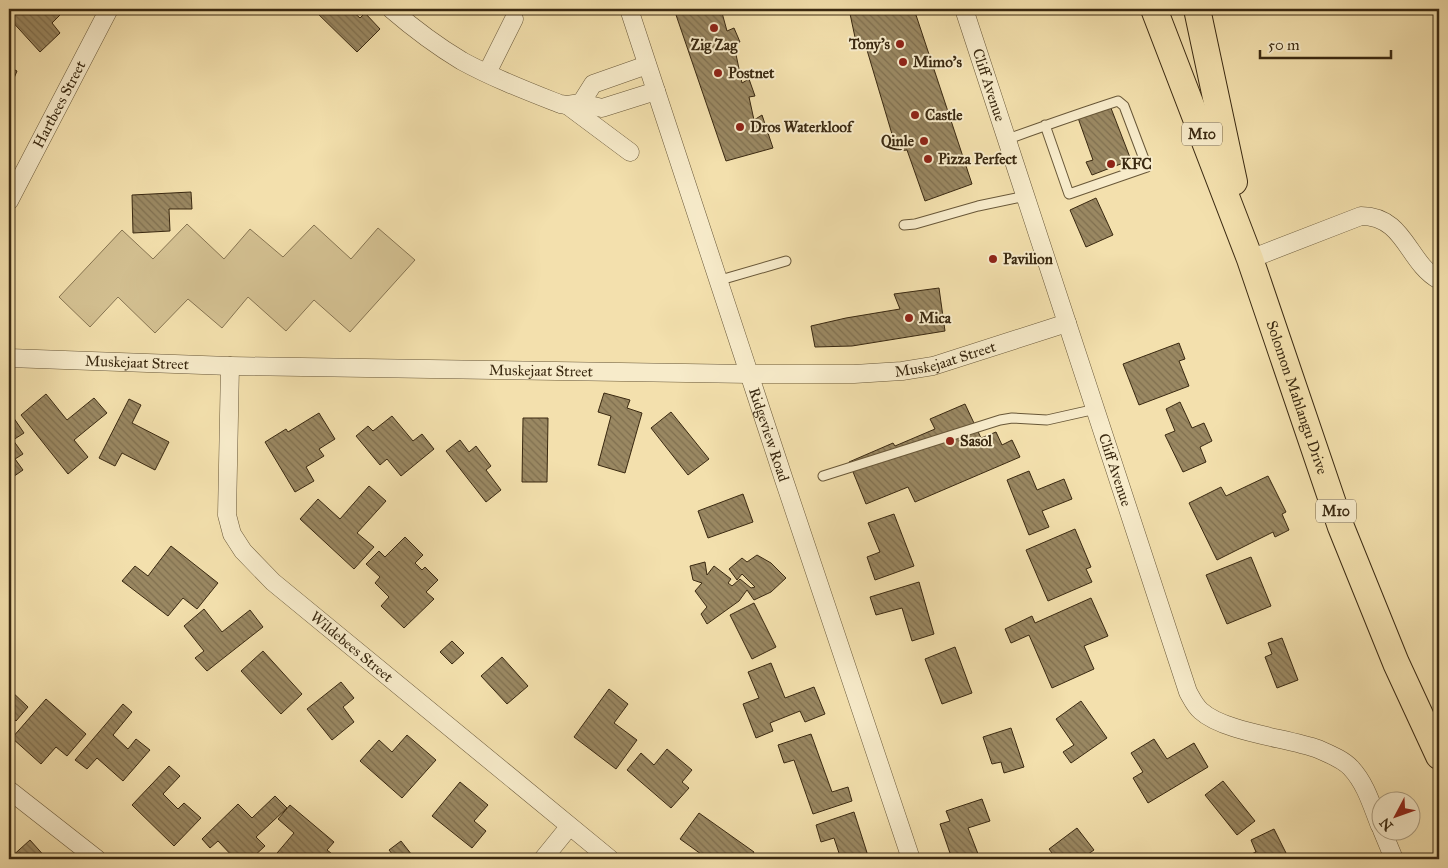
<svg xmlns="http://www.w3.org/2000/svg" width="1448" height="868" viewBox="0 0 1448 868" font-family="'IM FELL Great Primer',serif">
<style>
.grass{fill:#d4c192;stroke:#877552}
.building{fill:url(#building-back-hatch);stroke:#3a2911}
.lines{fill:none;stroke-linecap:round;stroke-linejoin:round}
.service-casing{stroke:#685738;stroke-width:11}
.minor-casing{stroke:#685738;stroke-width:19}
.primary-casing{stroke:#3a2911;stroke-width:28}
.service{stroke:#f7ebca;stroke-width:9}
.minor{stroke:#f7ebca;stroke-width:18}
.primary{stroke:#f3e0ad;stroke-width:26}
.poi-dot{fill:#8f2418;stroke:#f7ebca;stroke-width:2}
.labels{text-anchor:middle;stroke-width:4;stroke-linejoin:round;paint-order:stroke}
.shield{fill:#f7ebca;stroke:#736348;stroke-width:1}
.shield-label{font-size:14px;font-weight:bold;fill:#3a2911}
.poi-label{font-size:15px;font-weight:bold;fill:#3a2911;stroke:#f7ebca;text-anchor:start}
.street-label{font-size:15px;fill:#3a2911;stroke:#f7ebca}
</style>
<defs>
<pattern id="building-back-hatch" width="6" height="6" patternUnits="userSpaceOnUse" patternTransform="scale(1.25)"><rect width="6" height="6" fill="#9a8862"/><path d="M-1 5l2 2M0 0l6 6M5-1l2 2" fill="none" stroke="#7f6f4f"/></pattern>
</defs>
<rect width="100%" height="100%" fill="#f3e0ad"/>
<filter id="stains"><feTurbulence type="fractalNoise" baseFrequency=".004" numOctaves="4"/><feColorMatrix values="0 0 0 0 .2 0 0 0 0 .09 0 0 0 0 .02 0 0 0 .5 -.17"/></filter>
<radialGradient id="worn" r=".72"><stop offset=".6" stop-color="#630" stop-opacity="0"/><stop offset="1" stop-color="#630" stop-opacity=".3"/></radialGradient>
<path class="grass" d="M187 224 224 259 250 229 283 257 314 225 351 259 378 228 415 260 350 332 314 300 286 331 248 297 222 328 188 299 155 333 118 297 90 327 59 297 122 230 153 259Z"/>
<path class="building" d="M9 9H66L52 23 60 33 40 52 9 18Z
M313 9H350L360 18 365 13 380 29 357 52Z
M674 9H721L727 31 734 28 740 42 734 45 742 83 749 79 755 96 749 97 754 120 762 115 773 148 726 161Z
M849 9H914L972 184 925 201 907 150 897 151 864 40 856 42Z
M9 67 17 71 9 90Z
M1109 103 1131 160 1092 175 1086 162 1093 160 1077 115Z
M191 192 192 209H169L170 231 133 233 132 195Z
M1096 198 1113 235 1086 247 1070 210Z
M939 288 945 331 852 346 815 347 811 326 846 318 900 309 894 294Z
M1179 343 1185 359 1179 361 1189 386 1139 405 1123 364Z
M604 393 630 400 627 408 642 413 625 473 598 465 611 416 598 412Z
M46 394 67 420 94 398 107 413 74 440 88 457 68 474 21 415Z
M129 399 141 405 132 423 169 442 155 470 122 453 115 466 99 458Z
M1180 402 1192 428 1204 423 1212 441 1200 447 1206 462 1183 472 1165 435 1175 431 1166 409Z
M965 404 981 438 996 432 1002 445 1012 440 1020 457 915 502 908 487 866 504 849 462 893 443 895 446 935 429 930 419Z
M9 411 24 433 13 440 23 454 15 459 23 470 10 479Z
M671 412 709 459 688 475 651 428Z
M319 413 335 439 319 449 324 456 306 467 314 481 295 492 265 442 286 429 288 432Z
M392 416 413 441 422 434 434 449 401 476 387 459 380 465 356 436 368 426 373 431Z
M523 418H548L547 482H522Z
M460 440 469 452 476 446 491 466 486 470 501 490 486 502 446 451Z
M1029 471 1037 490 1064 479 1072 499 1042 511 1049 527 1029 535 1007 480Z
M1268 476 1286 512 1282 514 1289 530 1275 537 1273 532 1217 560 1189 503 1221 487 1226 496Z
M369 486 386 501 357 533 374 547 354 569 300 519 318 499 340 519Z
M743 494 753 522 708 538 698 511Z
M894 514 914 566 875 580 867 557 880 552 868 523Z
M1075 529 1091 567 1086 569 1092 582 1048 601 1026 550Z
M405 537 423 555 415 563 422 570 425 567 438 580 426 592 434 599 404 628 381 606 389 597 375 583 380 577 366 564 379 551 385 557Z
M171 546 218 583 197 609 183 598 168 616 122 581 135 566 148 576Z
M757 555 771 563 786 578 771 592 754 600 747 590 739 601 707 624 701 614 707 607 695 591 702 583 693 580 690 566 705 562 707 575 714 566 731 579 728 583 732 586 740 579 751 588 755 587 742 574 737 580 729 569 742 558 747 562Z
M1251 557 1271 606 1227 624 1206 575Z
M919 582 934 634 912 641 902 608 876 615 870 597Z
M1091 598 1108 636 1084 646 1094 669 1052 688 1029 635 1011 643 1005 629 1032 616 1035 623Z
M754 603 776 647 752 659 730 615Z
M204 609 222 632 250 610 263 627 207 671 195 658 204 651 184 626Z
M1282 638 1298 680 1277 688 1265 657 1272 654 1268 643Z
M452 641 464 653 452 664 440 652Z
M955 647 972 693 942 704 925 659Z
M263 651 302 694 281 714 241 671Z
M502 657 528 686 507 704 481 676Z
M771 663 785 698 814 687 825 714 805 722 800 711 770 723 773 731 756 738 743 704 759 698 748 672Z
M341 682 354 698 343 707 354 722 332 740 307 709Z
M9 689 28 707 16 721 10 716 9 718Z
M609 689 628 704 614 723 637 740 616 769 574 737Z
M46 699 86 734 67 756 56 747 41 764 12 738Z
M1081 701 1107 738 1071 763 1063 752 1074 745 1056 719Z
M123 704 132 712 113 735 128 749 136 739 150 750 123 781 97 758 87 769 75 760Z
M1011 728 1024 767 1004 773 1001 762 992 764 983 737Z
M811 734 832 792 848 787 852 801 813 814 794 760 784 763 778 745Z
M407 735 436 760 402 798 360 761 379 740 392 752Z
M1154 739 1167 759 1194 743 1208 767 1148 803 1133 778 1143 772 1131 753Z
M667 749 692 770 682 782 689 788 671 808 627 770 641 753 654 765Z
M169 766 180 776 163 794 178 809 184 803 201 818 174 846 132 805Z
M1223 781 1255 821 1237 835 1205 795Z
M460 782 488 805 474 821 486 831 472 848 432 816Z
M275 796 287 808 256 837 265 846 251 859H235L218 841 210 848 202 839 238 804 252 818Z
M982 799 990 821 968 828 980 859H952L940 824 950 821 946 811Z
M290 805 334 842 327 850 336 857 334 859H272L294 833 278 819Z
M854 812 869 859H841L834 838 821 842 816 825Z
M699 813 754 852 750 859H708L680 839Z
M1077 828 1094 850 1081 859H1052L1055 857 1049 849Z
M1274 829 1289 859H1240L1256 852 1251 840Z
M30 840 47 859H9Z
M401 841 415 859H396L389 850Z"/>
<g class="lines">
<g class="service-casing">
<path id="service" d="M1008 139C1044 126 1081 113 1118 101L1124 106 1147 167 1069 194 1045 125
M904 225 915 224 978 206 1026 196
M717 281 786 261
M823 476 1000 420 1012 418 1047 420 1096 409"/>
</g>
<g class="minor-casing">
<g id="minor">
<path d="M391 9C413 28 437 46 462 61 493 78 527 91 560 104L567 105 581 103 602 108 656 91"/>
<path id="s1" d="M629 9C721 293 816 576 911 859"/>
<path id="s2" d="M964 9 1188 692C1192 699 1195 706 1201 711 1224 732 1287 738 1318 749 1329 754 1343 759 1351 768 1366 784 1372 806 1380 826"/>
<path d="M487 73 514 19"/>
<path d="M581 103 593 84 647 65"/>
<path d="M567 105 630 152"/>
<path id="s3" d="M9 201 109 9"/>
<path d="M1250 259 1361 216C1405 216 1407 262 1439 280"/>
<path id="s4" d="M9 358 230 366 750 374H854L902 371 933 366 1067 323"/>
<path id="s5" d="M230 366 227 515 232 534 243 551 273 582 610 859"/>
<path d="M9 790 97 859"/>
<path d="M1382 830 1394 859"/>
<path d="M543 859 569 827"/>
</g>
</g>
<g class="primary-casing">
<g id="primary">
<path id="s6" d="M1154 9 1250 259 1341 527 1396 663 1439 756"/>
<path d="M1197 9 1234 182"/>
</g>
</g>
<use href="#service" class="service"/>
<use href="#minor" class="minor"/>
<use href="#primary" class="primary"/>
</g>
<g class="poi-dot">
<circle cx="714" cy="28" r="5"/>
<circle cx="900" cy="44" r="5"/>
<circle cx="903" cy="62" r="5"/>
<circle cx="718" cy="73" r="5"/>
<circle cx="915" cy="115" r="5"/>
<circle cx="740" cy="127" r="5"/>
<circle cx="924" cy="141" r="5"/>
<circle cx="928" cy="159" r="5"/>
<circle cx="1111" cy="164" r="5"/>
<circle cx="993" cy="259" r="5"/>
<circle cx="909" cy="318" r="5"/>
<circle cx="950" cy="441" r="5"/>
</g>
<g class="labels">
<g class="shield">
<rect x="1182" y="122.5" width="40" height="23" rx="4"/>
<rect x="1316" y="499.5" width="40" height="23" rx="4"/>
</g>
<g class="shield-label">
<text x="1202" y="139">M10</text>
<text x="1336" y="516">M10</text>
</g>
<g class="poi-label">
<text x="890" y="49" text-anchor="end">Tony's</text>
<text x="714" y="50" text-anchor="middle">Zig Zag</text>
<text x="913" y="67">Mimo's</text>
<text x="728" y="78">Postnet</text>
<text x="925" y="120">Castle</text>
<text x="750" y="132">Dros Waterkloof</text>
<text x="914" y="146" text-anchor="end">Qinle</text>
<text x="938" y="164">Pizza Perfect</text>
<text x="1121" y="169">KFC</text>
<text x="1003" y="264">Pavilion</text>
<text x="919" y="323">Mica</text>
<text x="960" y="446">Sasol</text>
</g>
<g class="street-label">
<text dy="5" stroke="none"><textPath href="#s2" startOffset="80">Cliff Avenue</textPath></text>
<text dy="5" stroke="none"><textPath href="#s3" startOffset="109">Hartbees Street</textPath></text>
<text dy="5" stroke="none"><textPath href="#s4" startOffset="938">Muskejaat Street</textPath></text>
<text dy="5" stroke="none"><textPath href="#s4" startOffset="128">Muskejaat Street</textPath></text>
<text dy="5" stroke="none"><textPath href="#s4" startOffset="532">Muskejaat Street</textPath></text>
<text dy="5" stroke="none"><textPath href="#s6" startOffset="414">Solomon Mahlangu Drive</textPath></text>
<text dy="5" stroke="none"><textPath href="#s1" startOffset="448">Ridgeview Road</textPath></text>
<text dy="5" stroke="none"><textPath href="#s2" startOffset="485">Cliff Avenue</textPath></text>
<text dy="5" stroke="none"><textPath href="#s5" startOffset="334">Wildebees Street</textPath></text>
</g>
</g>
<rect width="1448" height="868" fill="none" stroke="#f3e0ad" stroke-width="30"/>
<rect x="10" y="10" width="1428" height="848" fill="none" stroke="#3a2911" stroke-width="2.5"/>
<rect x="15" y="15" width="1418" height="838" fill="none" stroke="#3a2911"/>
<g transform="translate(1396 816) rotate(229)"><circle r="24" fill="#f7ebca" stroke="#ab9d80"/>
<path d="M0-4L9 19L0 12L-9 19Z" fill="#8f2418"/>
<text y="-8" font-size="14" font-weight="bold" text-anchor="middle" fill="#3a2911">N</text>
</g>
<path d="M1260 50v8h131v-8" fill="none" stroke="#3a2911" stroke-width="2.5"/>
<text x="1268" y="50" font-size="15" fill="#3a2911" stroke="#f7ebca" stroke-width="4" paint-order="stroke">50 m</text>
<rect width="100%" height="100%" filter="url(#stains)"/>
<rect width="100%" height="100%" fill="url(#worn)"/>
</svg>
